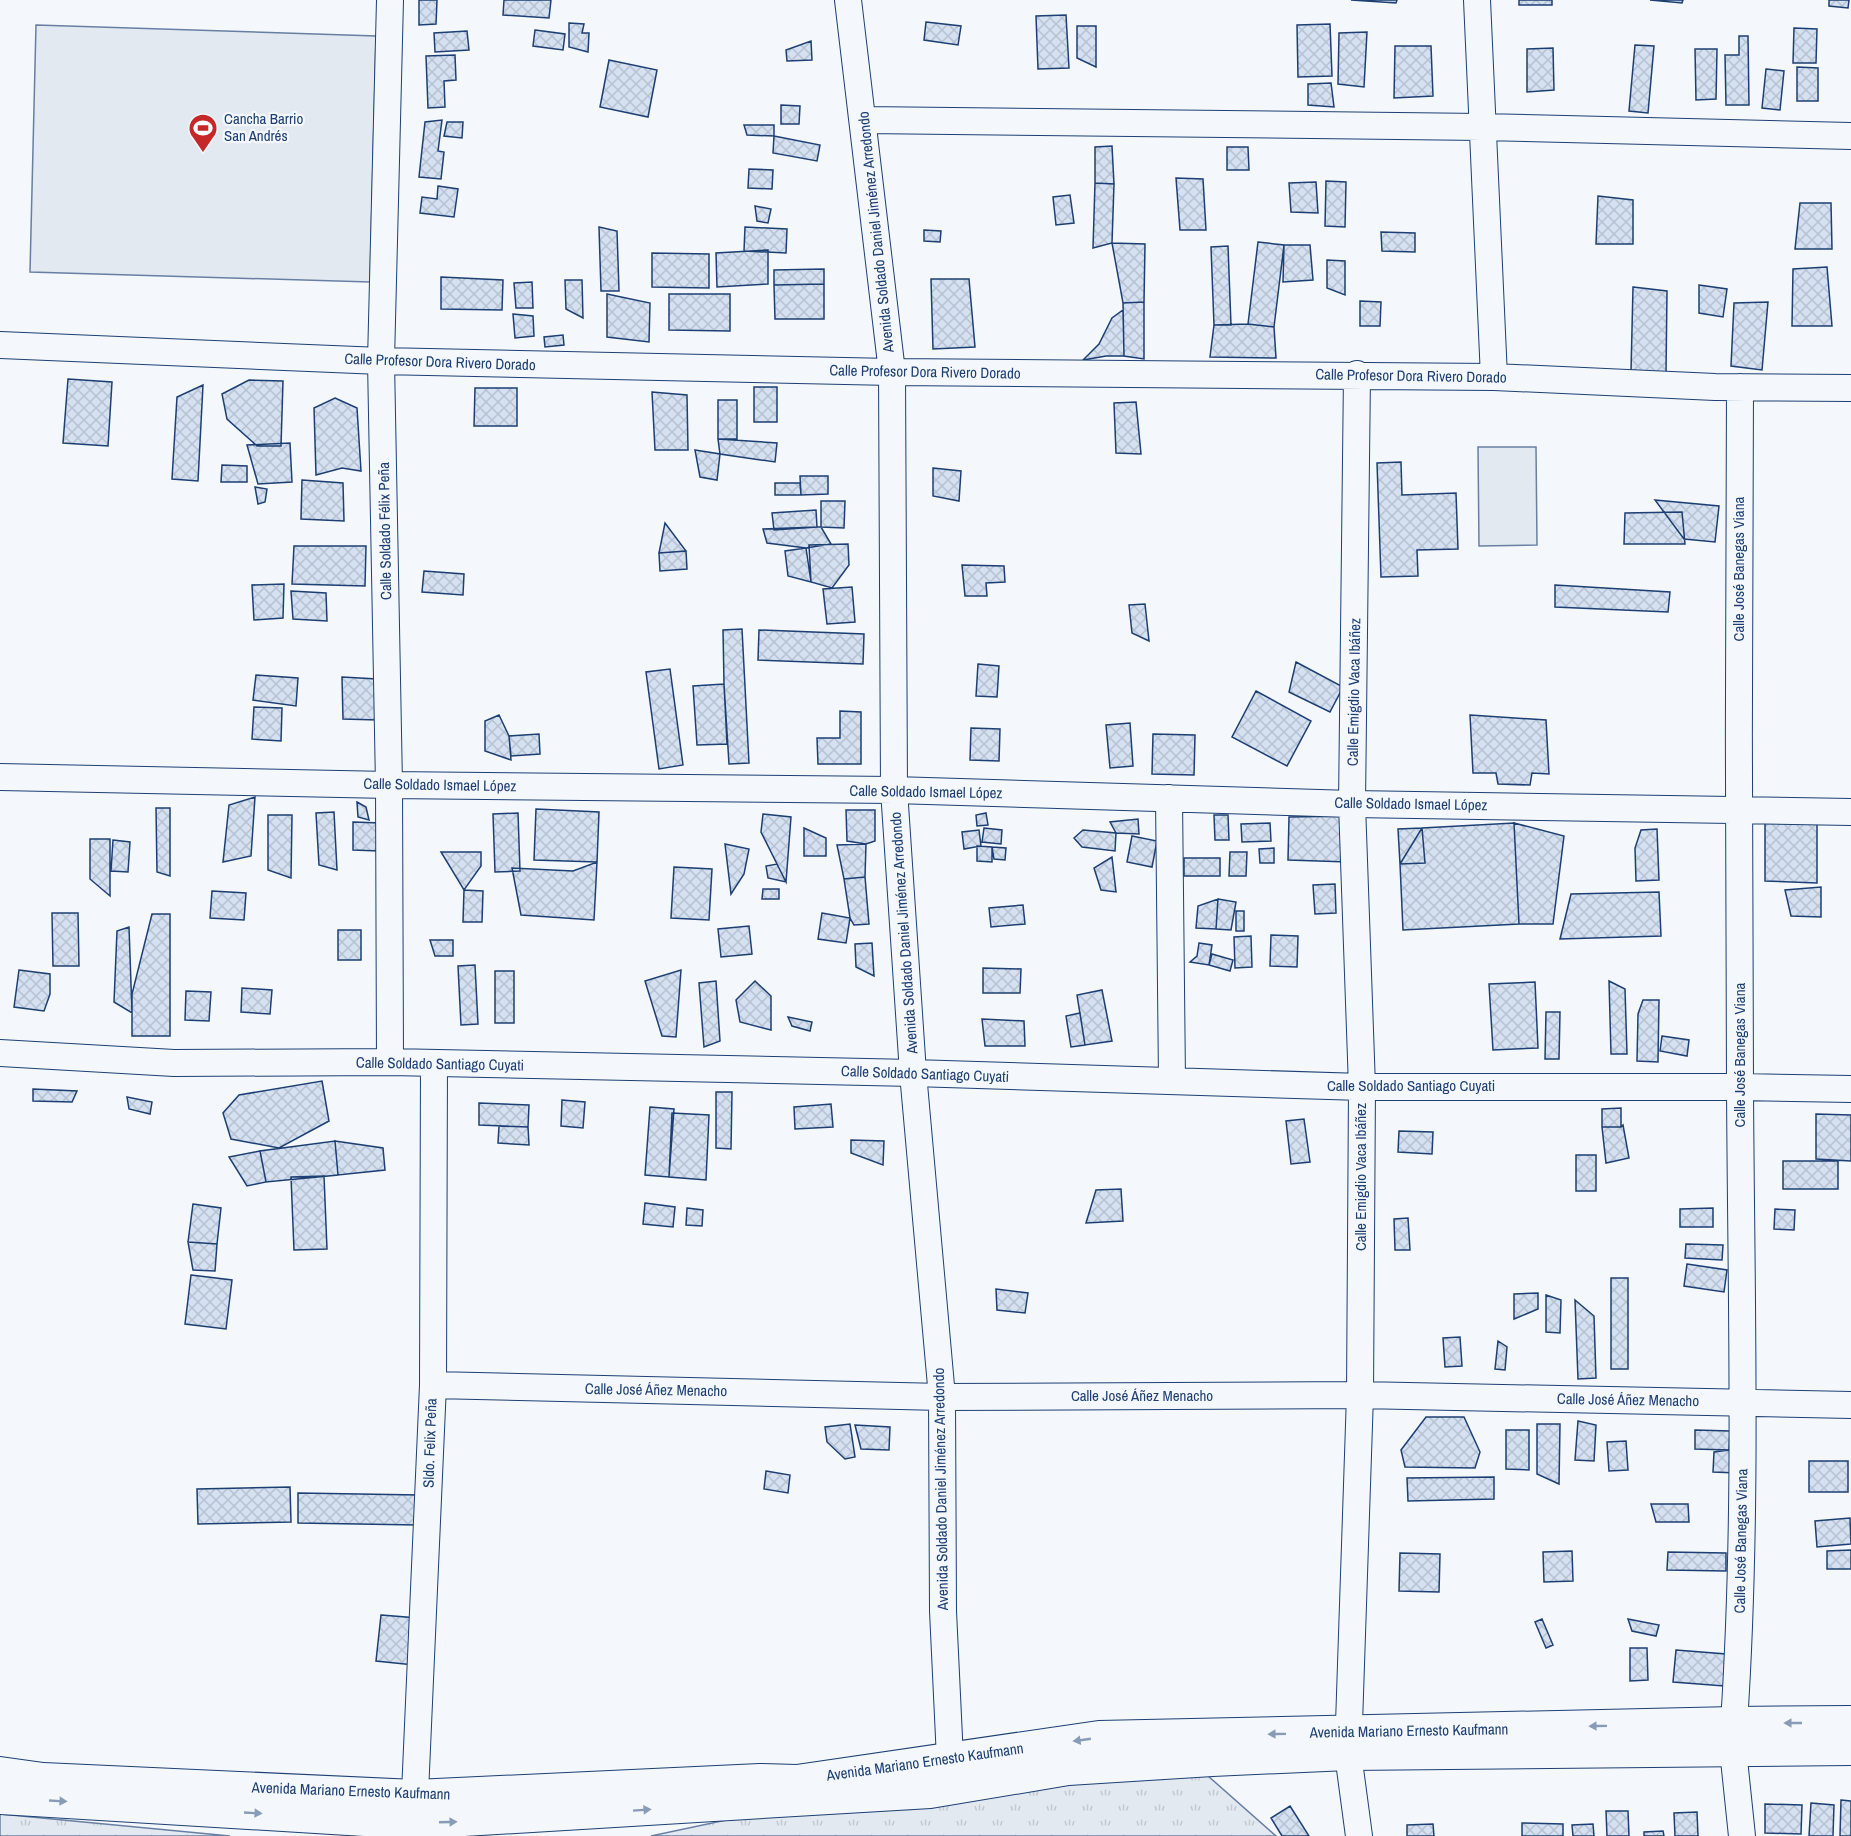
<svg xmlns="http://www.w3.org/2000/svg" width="1851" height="1836" viewBox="0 0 1851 1836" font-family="'Archivo Narrow',sans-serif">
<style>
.grass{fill:url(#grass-tufts);stroke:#687fa3;stroke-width:1.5}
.park{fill:#e3e9f0;stroke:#687fa3;stroke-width:1.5}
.building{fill:url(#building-cross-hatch);stroke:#1d3f73;stroke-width:1.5}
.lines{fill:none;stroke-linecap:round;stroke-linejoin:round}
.minor-casing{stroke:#1d3f73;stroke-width:28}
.major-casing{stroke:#1d3f73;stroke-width:34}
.minor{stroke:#f4f7fb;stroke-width:26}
.major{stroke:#f4f7fb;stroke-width:32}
.oneway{fill:#889bb7}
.labels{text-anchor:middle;stroke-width:4.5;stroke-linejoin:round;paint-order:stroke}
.poi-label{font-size:15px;fill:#1d3f73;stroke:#f4f7fb;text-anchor:start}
.street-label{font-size:15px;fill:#1d3f73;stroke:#f4f7fb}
</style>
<defs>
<pattern id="grass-tufts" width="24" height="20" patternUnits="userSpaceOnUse" patternTransform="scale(1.5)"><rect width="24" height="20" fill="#e3e9f0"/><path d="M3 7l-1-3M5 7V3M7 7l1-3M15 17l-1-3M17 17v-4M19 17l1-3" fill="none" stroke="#c2c9d1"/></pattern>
<pattern id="building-cross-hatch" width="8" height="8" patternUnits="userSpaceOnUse" patternTransform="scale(1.5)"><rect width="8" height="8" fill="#d5e0f0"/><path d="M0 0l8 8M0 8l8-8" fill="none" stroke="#b6c1d1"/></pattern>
</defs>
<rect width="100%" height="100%" fill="#f4f7fb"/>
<path class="grass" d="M1199 1768 1276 1836H651L947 1773Z
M0 1814 230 1836H0Z"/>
<path class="park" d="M36 25 376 36 370 282 30 272Z
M1478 447H1536L1537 545 1479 546Z"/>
<path class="building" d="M419 0H437L436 24 419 25Z
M504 0H551L549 18 503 15Z
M1351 0H1397L1396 3Z
M1519 0H1552V5H1519Z
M1650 0H1683L1682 3Z
M1829 0H1849L1848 8 1829 6Z
M1066 15 1069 68 1038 69 1036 16Z
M926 22 961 26 958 45 924 40Z
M569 23 584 24 582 33H589L588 52 569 47Z
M1330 24 1332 76 1298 77 1297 25Z
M1077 26H1096V67L1077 58Z
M1794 28 1817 29 1816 63H1793Z
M535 30 565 34 563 50 533 46Z
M467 31 469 50 435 52 434 33Z
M1367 32 1364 87 1338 84 1339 33Z
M1739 36H1748L1749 105H1726L1725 55H1739Z
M811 41 812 60 787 61 786 50Z
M1635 45 1654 46 1648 113 1629 111Z
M1395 46H1431L1433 96 1394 98Z
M1553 48 1554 90 1527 92V49Z
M1695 49H1717L1716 99 1696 100Z
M455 55 456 80 444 81 445 107 428 108 426 56Z
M609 60 657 70 648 117 600 107Z
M1797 67 1818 68V101H1797Z
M1766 69 1784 71 1780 110 1762 108Z
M1331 83 1334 107 1308 105V84Z
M781 105 800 106 799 124H781Z
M442 120 438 151 444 152 441 179 419 177 425 122Z
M447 122H463L462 138 444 136Z
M744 125H774V136L747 135Z
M774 136 820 145 817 161 773 153Z
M1112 146 1114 184 1095 183V147Z
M1227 147H1248L1249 170H1227Z
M749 169 773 170 772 189 748 188Z
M1176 178 1203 179 1206 230H1180Z
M1326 181 1346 182 1345 227 1325 226Z
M1316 182 1318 213 1291 212 1289 183Z
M1095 183 1114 184 1112 243 1093 248Z
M438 186 458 189 454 217 420 213 422 197 437 199Z
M1070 195 1074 223 1056 225 1053 197Z
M1598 196 1633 200V244H1596Z
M1800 203H1831L1832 249H1795Z
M755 206 771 209 768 223 757 221Z
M599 227 617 231 619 291H601Z
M745 227 787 229 786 253 744 251Z
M924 230 941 231 940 242 924 241Z
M1381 232 1415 233V252L1382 251Z
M1258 242 1284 245 1274 327 1248 324Z
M1112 243 1145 244 1144 302 1123 303Z
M1284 245H1310L1313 280 1283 282Z
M1228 246 1231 325H1214L1211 247Z
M768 250V284L717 287 716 253Z
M652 253 709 254V288L652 287Z
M1327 260 1345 261V295L1327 288Z
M1827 267 1832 326H1792L1793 269Z
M824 269V284L774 285V270Z
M441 277 503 280 502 310 441 309Z
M931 279H969L975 347 933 349Z
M565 280H582L583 318 566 309Z
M532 282 533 308H516L514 283Z
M824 284V319H775L774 285Z
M1699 285 1727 289 1723 317 1699 313Z
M1633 287 1667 291 1666 373 1631 372Z
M607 294 650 303 649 342 607 337Z
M669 294H730V331L669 330Z
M1360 301 1381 302 1380 326H1360Z
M1144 302V359L1124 356 1123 303Z
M1768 302 1762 370 1731 366 1734 303Z
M1123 310 1124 356H1106L1083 360 1099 344 1112 318Z
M513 314 533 316 534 336 515 338Z
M1248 324 1274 327 1276 358 1210 357 1214 325Z
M563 335 564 345 545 347 544 337Z
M68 379 112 382 108 446 63 443Z
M249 380 283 381 281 446H257L227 419 222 394Z
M203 385 198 481 172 479 177 397Z
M754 387H777V422H754Z
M475 388H517V426H474Z
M652 392 687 395 688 450H655Z
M335 398 357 408 361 471 342 468 316 475 314 408Z
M718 400H737V439H718Z
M1136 402 1141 454 1116 453 1114 403Z
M718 439 777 443 775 462 720 454Z
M290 443 292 482 258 484 247 445Z
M695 450 720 454 717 480 700 477Z
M1401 462 1402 495 1456 493 1458 549 1417 550 1418 576 1381 577 1377 463Z
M222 465 247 466V482H221Z
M933 468 961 471 959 501 933 496Z
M800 476H828V494L801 495Z
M302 480 343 483 344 521 301 519Z
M775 483H800L801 495H775Z
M255 487 267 489 265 502 258 504Z
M1655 500 1719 506 1715 542 1684 539Z
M821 501H845L844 528 821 527Z
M816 510 817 527 774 530 772 513Z
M1682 512 1685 544H1624L1625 513Z
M665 523 686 551 659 553Z
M817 527H821L831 544 806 548 767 543 763 529Z
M848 544 849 565 832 588 811 582 809 545Z
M294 546H366L365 586 292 584Z
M806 548 811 582 788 576 785 551Z
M686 551 687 569 660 571 659 553Z
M962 565 1004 566 1005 582 986 583 987 596H965Z
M424 571 464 574 463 595 422 592Z
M284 584 283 618 254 620 252 585Z
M1555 585 1670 592 1668 612 1555 607Z
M852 587 855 622 827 624 823 589Z
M291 591 326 593 327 621 293 619Z
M1145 604 1149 641 1132 633 1129 605Z
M742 629 749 763 729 764 724 684 723 630Z
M759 630 864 634 863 664 758 660Z
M1296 662 1343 687 1330 712 1289 692Z
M978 664 999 666 997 697 976 696Z
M670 669 683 765 659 769 646 672Z
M256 675 298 678 296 706 253 700Z
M342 677 377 679 378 720 343 719Z
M724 684 727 744 697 745 693 686Z
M1256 691 1311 721 1287 766 1232 737Z
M254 707 282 708 281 741 252 739Z
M840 711 861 712V764H818L817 738H840Z
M499 715 509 736 511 760 485 751V721Z
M1470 715 1546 720 1549 774 1532 773 1530 785 1498 784 1496 773H1473Z
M1130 723 1133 766 1110 768 1106 725Z
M971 728 1000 729 999 761 970 760Z
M539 734 540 754 511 756 509 736Z
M1153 734 1195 735 1194 775 1152 774Z
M255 797 251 856 223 862 229 805Z
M357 802 366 807 369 820 358 817Z
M156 808H170V876L157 872Z
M536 809 599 812 597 862 534 860Z
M846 810H875V841L866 844 847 841Z
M334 812 337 870 319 865 316 813Z
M518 813 520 871 495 872 493 814Z
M986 813 988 825 977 826 976 815Z
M763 814 791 817 786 882 761 832Z
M268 815H292L291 878 268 870Z
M1214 815H1228L1229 840H1215Z
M1348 816V862L1288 860 1289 817Z
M1138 819 1139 834 1116 833 1110 822Z
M1765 821 1817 823V883L1765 881Z
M353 822 380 823 379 851 353 850Z
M1270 823 1271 841 1242 842 1241 824Z
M1514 823 1519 924 1403 930 1400 864 1422 828Z
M1514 823 1564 836 1553 924H1519Z
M804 828 826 838V856H804Z
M984 828 1002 830 1001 844 982 842Z
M1422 828 1425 863 1400 864 1398 829Z
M1657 829 1659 880 1636 881 1635 848 1641 830Z
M979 830 981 846 964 849 962 832Z
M1083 830 1116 833 1115 851 1082 847 1074 838Z
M1132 836 1157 841 1152 867 1127 862Z
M90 839H110V896L90 879Z
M113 840 130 842 128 872 111 871Z
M725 844 749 849 744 874 731 894Z
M866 844 865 877 844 879 837 845Z
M977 846 992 847V862L977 861Z
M992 847 1006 848 1005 860 994 859Z
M1274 848V863H1260L1259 849Z
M441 852H481V866L464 890Z
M1230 852H1247L1246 876H1229Z
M1112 857 1116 892 1101 890 1094 868Z
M1184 858H1220V876H1184Z
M597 862 594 920 521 915 512 868 573 871Z
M777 864 786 882 768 878 766 866Z
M674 867 712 869 709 920 671 918Z
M865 877 869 924 854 925 850 918 844 879Z
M1335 884 1336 913 1315 914 1313 885Z
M1821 887V917L1791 916 1785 890Z
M763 889H779V899H762Z
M464 890 483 891 482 922H463Z
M212 891 246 893 244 920 210 918Z
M1659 892 1661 936 1560 939 1571 894Z
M1218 899 1236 902 1231 930 1216 929Z
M1218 899 1216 929 1196 928 1198 906Z
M1023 905 1025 924 991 927 989 908Z
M1236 911H1244V931H1236Z
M52 913H78L79 966H53Z
M822 913 850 918 846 943 818 939Z
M152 914H170V1036H132V994Z
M749 926 752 954 721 957 718 929Z
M129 927 132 1013 114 1002 117 931Z
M338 930H361V960H338Z
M1271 935 1298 936 1297 967 1270 966Z
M1251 936 1252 967 1235 968 1234 937Z
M430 940H453V956H435Z
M872 943 874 976 856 967 855 944Z
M1199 943 1212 945 1209 965 1190 962 1197 956Z
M1212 954 1233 960 1230 971 1209 965Z
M475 965 478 1024 461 1025 458 966Z
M983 968 1021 969 1020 993H983Z
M19 970 50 974V994L44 1011 14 1007Z
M681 970 676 1037 662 1036 645 981Z
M495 971H514V1023H495Z
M716 981 720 1041 704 1047 699 983Z
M755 981 771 996V1030L740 1022 736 1000Z
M1609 981 1625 989 1627 1054H1611Z
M1535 982 1538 1048 1493 1050 1489 984Z
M242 988 272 990 270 1014 241 1012Z
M1102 990 1112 1041 1085 1045 1077 995Z
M186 991 211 992 209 1021 185 1020Z
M1643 1000H1659L1658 1062 1637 1061 1638 1014Z
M1546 1012H1560L1559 1059H1545Z
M1080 1013 1085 1045 1071 1047 1066 1016Z
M788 1017 812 1022 810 1031 792 1026Z
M982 1019 1024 1021 1025 1046H985Z
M1662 1036 1689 1040 1687 1056 1660 1051Z
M322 1081 329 1121 279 1148 231 1139 223 1113 239 1095Z
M33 1089 77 1091 72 1102 33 1101Z
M716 1092H732L731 1149 716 1148Z
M127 1097 152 1102 150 1114 129 1109Z
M562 1100 585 1102 583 1128 561 1126Z
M479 1103 529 1105 528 1127 479 1125Z
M831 1104 833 1127 795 1129 794 1107Z
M650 1107 674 1109 669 1177 645 1175Z
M1621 1108V1127H1602V1109Z
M672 1113 709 1115 706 1180 669 1177Z
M1816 1114 1851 1115V1161L1816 1159Z
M1304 1119 1310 1162 1291 1164 1286 1121Z
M1623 1125 1629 1158 1606 1163 1602 1127H1621Z
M499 1126 528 1127 529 1145 498 1143Z
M1399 1131 1433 1132 1432 1154 1398 1152Z
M851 1140 884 1141 883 1165 851 1153Z
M335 1141 383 1148 385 1170 338 1175Z
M335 1141 338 1175 266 1182 260 1151Z
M260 1151 266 1182 247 1186 229 1157Z
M1576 1155H1596V1191H1576Z
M1783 1161H1838V1189H1783Z
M324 1176 327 1249 294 1250 291 1177Z
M1121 1189 1123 1221 1086 1223 1096 1190Z
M645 1203 675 1207 673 1227 643 1224Z
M193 1204 221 1208 217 1244 188 1242Z
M687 1208 703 1210 702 1226 686 1225Z
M1713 1208V1227H1680V1209Z
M1775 1209 1795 1210 1794 1230 1774 1229Z
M1408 1218 1410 1250H1395L1394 1219Z
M188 1242 217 1244 215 1271 193 1270Z
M1686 1244 1723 1245 1722 1260 1685 1258Z
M1687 1264 1727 1270 1724 1292 1684 1286Z
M191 1275 232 1280 226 1329 185 1324Z
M1611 1278H1628V1369H1611Z
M996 1289 1028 1293 1025 1313 997 1310Z
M1538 1293V1309L1514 1319V1294Z
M1546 1295 1561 1300 1560 1333 1546 1332Z
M1575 1300 1594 1316 1596 1378 1578 1379Z
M1460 1337 1462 1366 1445 1367 1443 1338Z
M1498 1341 1507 1347 1505 1370 1495 1369Z
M1426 1417H1464L1480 1452 1475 1468 1405 1467 1401 1450Z
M1578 1421 1596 1425 1594 1461 1575 1460Z
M850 1424 855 1457 845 1459 827 1442 825 1427Z
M1537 1424H1560L1559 1484 1537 1474Z
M855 1425 890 1427 889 1450 861 1449Z
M1506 1430H1529V1470L1506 1469Z
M1695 1430 1730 1431 1729 1450 1695 1449Z
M1626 1441 1628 1470 1609 1471 1607 1442Z
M1729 1450 1738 1452 1737 1473 1713 1472 1714 1452Z
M1809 1461H1848V1492H1809Z
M766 1471 790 1475 788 1493 764 1489Z
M1494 1477V1499L1408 1501 1407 1478Z
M290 1487 291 1522 198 1524 197 1489Z
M298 1493 419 1495 418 1525 298 1523Z
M1651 1504H1688L1689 1522H1656Z
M1850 1518 1851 1544 1817 1547 1815 1521Z
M1851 1550V1569H1827V1551Z
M1572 1551 1573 1581 1544 1582 1543 1552Z
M1668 1552 1726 1553V1571L1667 1570Z
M1400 1553 1440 1554 1439 1592 1399 1591Z
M381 1615 418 1618 414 1665 376 1661Z
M1542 1619 1553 1645 1546 1648 1535 1622Z
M1628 1619 1659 1625 1656 1636 1632 1631Z
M1630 1648H1647L1648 1680 1630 1681Z
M1676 1650 1726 1654 1724 1686 1673 1682Z
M1841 1800 1851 1801V1836H1840Z
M1811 1803 1834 1805 1833 1836H1809Z
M1765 1804 1802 1805 1801 1834 1765 1833Z
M1290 1806 1309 1836H1282L1271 1818Z
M1606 1811H1628L1629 1836H1607Z
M1697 1812 1698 1836H1675L1674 1813Z
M1522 1823 1563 1824V1836H1522Z
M1433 1824 1434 1836H1407V1825Z
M1593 1824 1594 1836H1573L1572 1825Z
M1663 1831 1664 1836H1644V1832Z"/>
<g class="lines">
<g class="minor-casing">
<path id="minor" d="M848 0 892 372 894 790 913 1073 942 1397 943 1611 950 1759
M1477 0 1494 377
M864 120 1482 127 1851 136
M0 345 381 361 892 372 1494 377 1715 387 1851 388
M1357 374 1352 804 1362 1087 1360 1395 1348 1754 1359 1836
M0 777 389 785 894 790 1352 804 1851 812
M1169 798 1172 1081
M0 1053 174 1063 390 1062 913 1073 1362 1087H1740L1851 1089
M390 1062 389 785 381 361 390 0
M433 1385 942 1397 1360 1395 1851 1405
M1734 1723C1748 1511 1741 1298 1740 1085 1738 852 1739 620 1740 387
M1733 1750 1742 1836
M414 1816 433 1385 434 1063"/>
</g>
<g class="major-casing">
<path id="major" d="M0 1773 43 1779 415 1796 760 1780 797 1781 1099 1737 1734 1723 1851 1722
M0 1798 414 1823 930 1792 1068 1769 1212 1760 1348 1754 1851 1749"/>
</g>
<use href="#minor" class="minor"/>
<use href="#major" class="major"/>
</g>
<defs><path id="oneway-solid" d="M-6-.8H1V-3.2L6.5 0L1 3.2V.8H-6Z" transform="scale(1.5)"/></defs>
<g class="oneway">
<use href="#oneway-solid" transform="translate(1793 1723) rotate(180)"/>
<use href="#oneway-solid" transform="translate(1598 1726) rotate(179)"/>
<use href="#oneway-solid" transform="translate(1277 1734) rotate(179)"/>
<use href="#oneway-solid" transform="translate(1082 1740) rotate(172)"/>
<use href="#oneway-solid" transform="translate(58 1801) rotate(3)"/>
<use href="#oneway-solid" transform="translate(642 1810) rotate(-4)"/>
<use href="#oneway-solid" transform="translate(253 1813) rotate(3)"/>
<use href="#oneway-solid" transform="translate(448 1822) rotate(-2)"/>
</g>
<defs>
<g id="stadium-pin" transform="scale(1.5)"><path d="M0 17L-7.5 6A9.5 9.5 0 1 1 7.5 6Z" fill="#c62828" stroke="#f4f7fb"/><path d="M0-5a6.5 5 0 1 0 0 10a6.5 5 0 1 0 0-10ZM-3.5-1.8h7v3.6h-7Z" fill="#fff"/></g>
</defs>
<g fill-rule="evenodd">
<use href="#stadium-pin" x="203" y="128"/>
</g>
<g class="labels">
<g class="poi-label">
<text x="224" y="124">Cancha Barrio<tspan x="224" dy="17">San Andrés</tspan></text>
</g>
<g class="street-label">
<text transform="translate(876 232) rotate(-96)" y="5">Avenida Soldado Daniel Jiménez Arredondo</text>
<text transform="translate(440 362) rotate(2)" y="5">Calle Profesor Dora Rivero Dorado</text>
<text transform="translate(925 372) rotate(1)" y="5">Calle Profesor Dora Rivero Dorado</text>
<text transform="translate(1411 376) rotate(1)" y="5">Calle Profesor Dora Rivero Dorado</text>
<text transform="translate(385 531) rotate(-91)" y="5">Calle Soldado Félix Peña</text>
<text transform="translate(1739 569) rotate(-90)" y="5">Calle José Banegas Viana</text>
<text transform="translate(1354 692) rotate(-89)" y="5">Calle Emigdio Vaca Ibáñez</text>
<text transform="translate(440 785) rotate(1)" y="5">Calle Soldado Ismael López</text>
<text transform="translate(926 792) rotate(1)" y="5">Calle Soldado Ismael López</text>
<text transform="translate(1411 804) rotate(1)" y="5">Calle Soldado Ismael López</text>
<text transform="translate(904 933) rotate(-94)" y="5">Avenida Soldado Daniel Jiménez Arredondo</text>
<text transform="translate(1740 1055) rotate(-90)" y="5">Calle José Banegas Viana</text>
<text transform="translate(440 1064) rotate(1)" y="5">Calle Soldado Santiago Cuyati</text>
<text transform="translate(925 1074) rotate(2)" y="5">Calle Soldado Santiago Cuyati</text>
<text x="1411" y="1091">Calle Soldado Santiago Cuyati</text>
<text transform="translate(1361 1177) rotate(-90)" y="5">Calle Emigdio Vaca Ibáñez</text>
<text transform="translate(656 1390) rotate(1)" y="5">Calle José Áñez Menacho</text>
<text x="1142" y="1401">Calle José Áñez Menacho</text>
<text transform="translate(1628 1400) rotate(1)" y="5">Calle José Áñez Menacho</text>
<text transform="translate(430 1443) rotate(-88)" y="5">Sldo. Felix Peña</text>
<text transform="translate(941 1489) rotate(-91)" y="5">Avenida Soldado Daniel Jiménez Arredondo</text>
<text transform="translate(1741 1541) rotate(-89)" y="5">Calle José Banegas Viana</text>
<text transform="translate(1409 1731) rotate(-1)" y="5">Avenida Mariano Ernesto Kaufmann</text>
<text transform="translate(925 1762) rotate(-8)" y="5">Avenida Mariano Ernesto Kaufmann</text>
<text transform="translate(351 1791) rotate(2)" y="5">Avenida Mariano Ernesto Kaufmann</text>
</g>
</g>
</svg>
